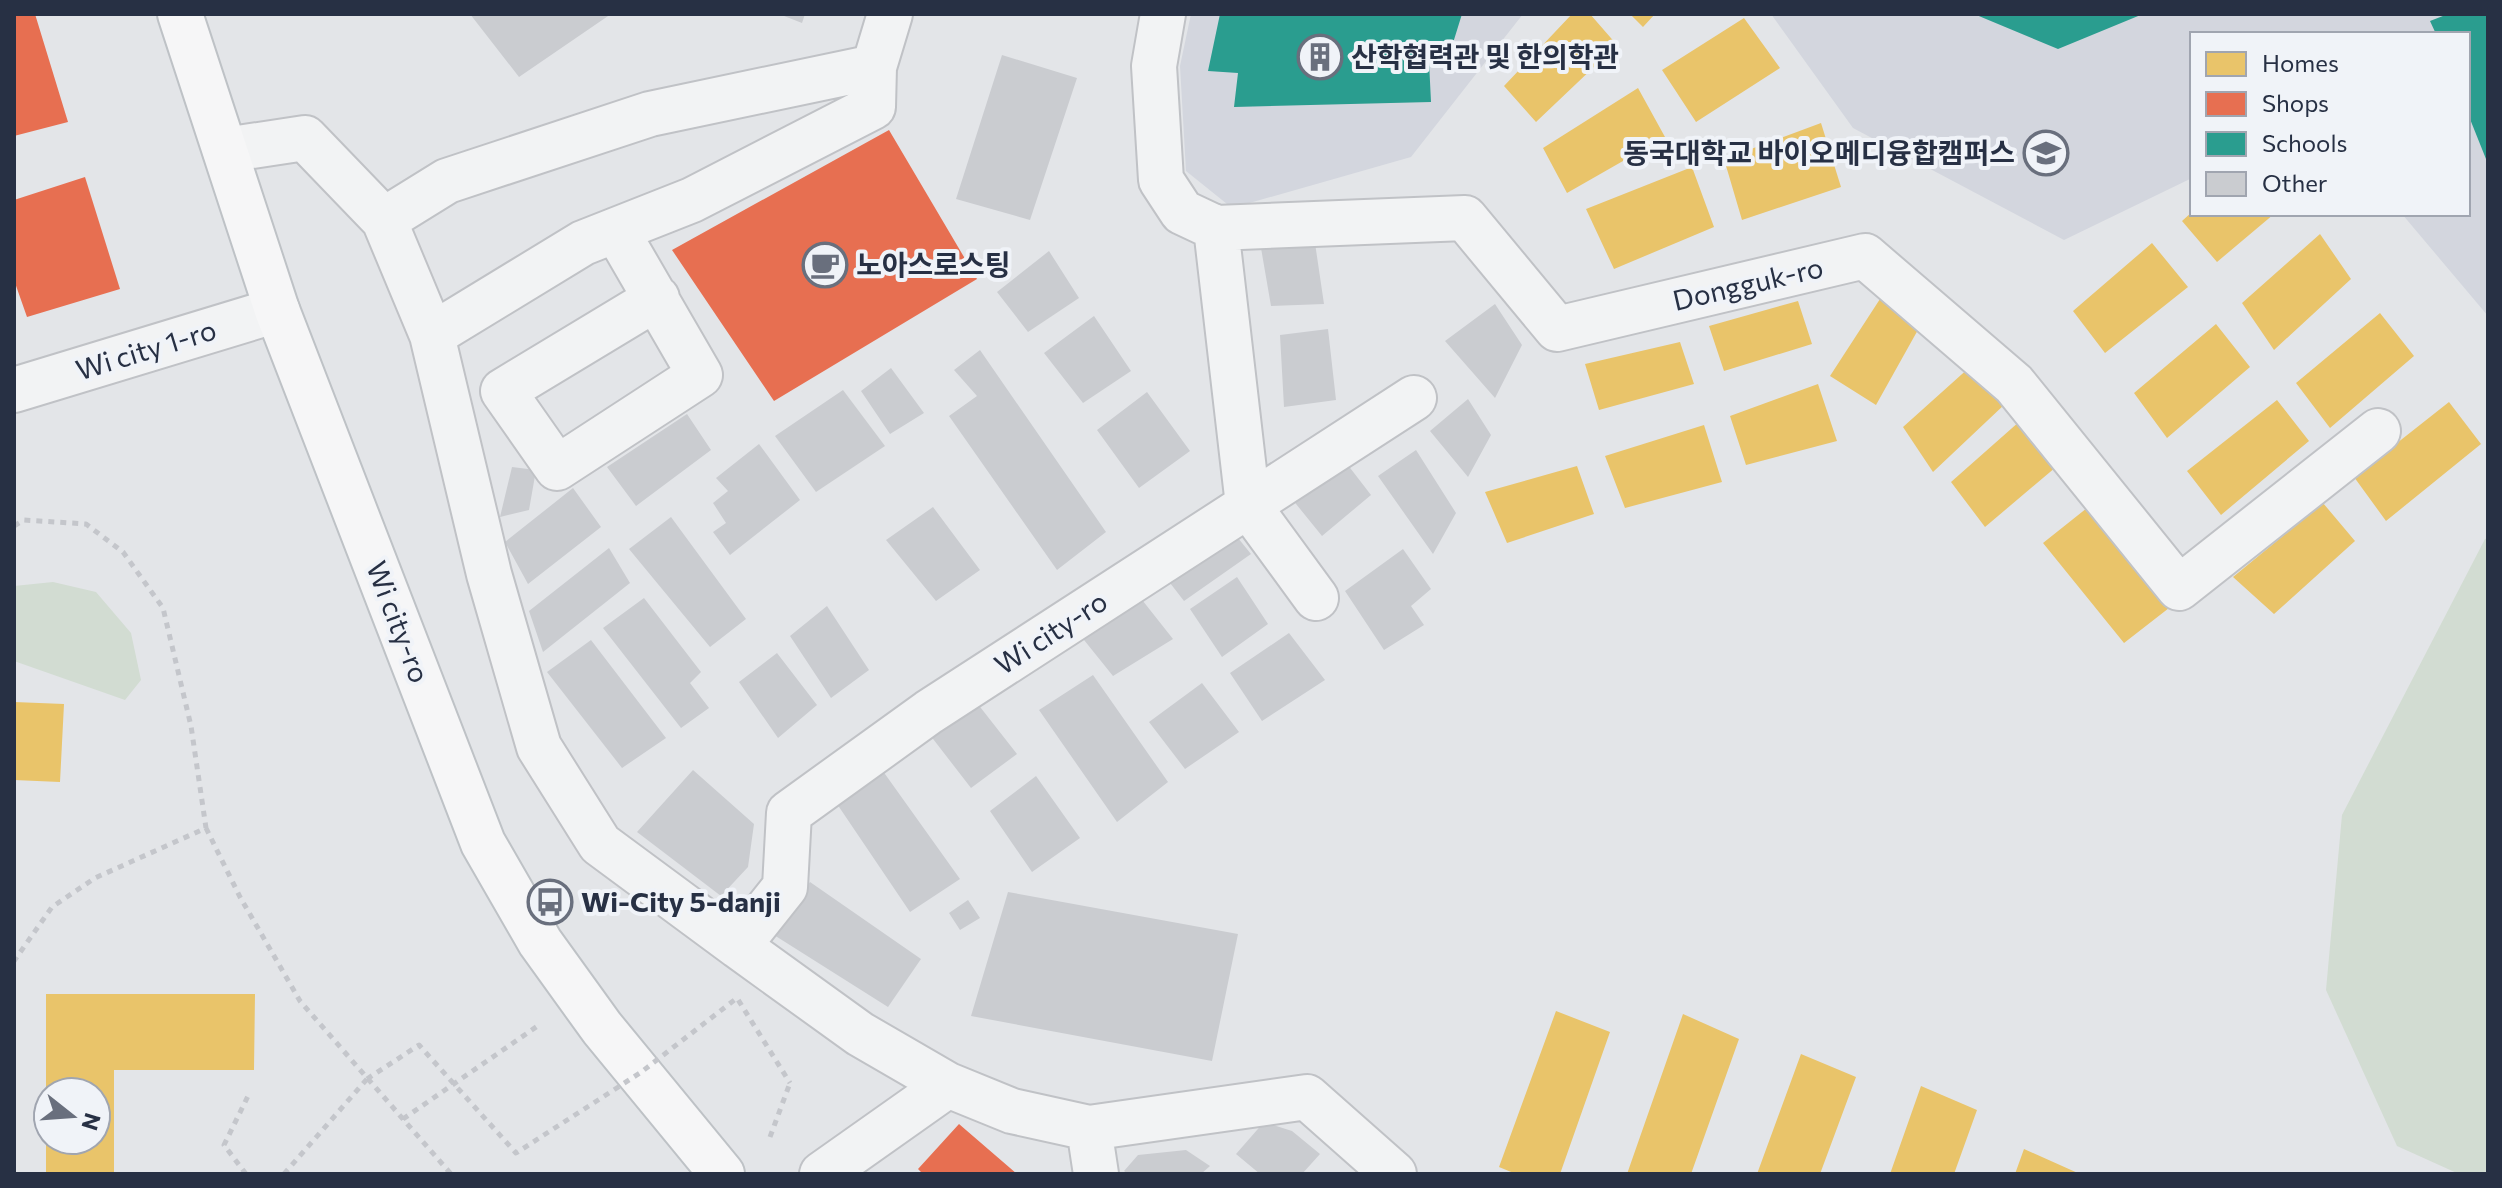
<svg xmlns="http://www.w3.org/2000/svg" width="2502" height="1188" viewBox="0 0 2502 1188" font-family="Commissioner,'Noto Sans KR',sans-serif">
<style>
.built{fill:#d3d6de}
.green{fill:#d2dcd2}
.homes{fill:#e9c46a}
.shops{fill:#e76f51}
.schools{fill:#2a9d8f}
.building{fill:#caccd0}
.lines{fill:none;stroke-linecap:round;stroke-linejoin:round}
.minor-casing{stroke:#c0c2c6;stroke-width:48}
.major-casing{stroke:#bec2c6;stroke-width:48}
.path{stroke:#c4c6cb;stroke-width:5;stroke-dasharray:6 6;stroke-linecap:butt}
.minor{stroke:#f2f3f4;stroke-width:44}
.major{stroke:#f6f6f7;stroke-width:44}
.path-bridge{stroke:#c4c6cb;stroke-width:5;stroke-dasharray:6 6;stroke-linecap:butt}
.labels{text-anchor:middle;stroke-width:8;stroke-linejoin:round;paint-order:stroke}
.poi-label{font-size:28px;font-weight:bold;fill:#273044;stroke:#f0f3f8;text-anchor:start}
.street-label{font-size:28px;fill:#273044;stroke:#f0f3f8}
</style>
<rect width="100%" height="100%" fill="#e3e5e8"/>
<path class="built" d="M1191 14H1523L1411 157 1232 208 1186 171 1180 66Z
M1771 14H2488V316L2402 214H2468V34H2192V178L2064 240 1853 128Z"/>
<path class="green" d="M2488 538V1174H2459L2397 1146 2326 990 2342 815 2485 539Z
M53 582 96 592 131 633 141 680 125 700 14 661V586Z"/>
<path class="homes" d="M1572 14H1590L1617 45 1536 122 1504 86Z
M1630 14H1655L1643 27Z
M1744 18 1780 68 1696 122 1662 70Z
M1638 88 1665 137 1567 193 1543 148Z
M1821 123 1841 187 1742 220 1724 159Z
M1692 167 1714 227 1614 269 1586 209Z
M2192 212V214H2274L2217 262 2182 221Z
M2320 234 2351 279 2274 350 2242 303Z
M2152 243 2188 287 2105 353 2073 311Z
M1880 299 1919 328 1876 405 1830 376Z
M1798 301 1812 344 1724 371 1709 326Z
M2380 313 2414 356 2330 428 2296 383Z
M2216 324 2250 367 2167 438 2134 393Z
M1680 342 1694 384 1599 410 1585 364Z
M1971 366 2005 404 1933 472 1903 427Z
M1818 384 1837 441 1746 465 1730 416Z
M2277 400 2309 441 2221 515 2187 471Z
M2449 402 2481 444 2386 521 2354 477Z
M2020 421 2056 467 1985 527 1951 482Z
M1704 425 1722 482 1625 508 1605 456Z
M1577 466 1594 514 1507 543 1485 492Z
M2323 503 2355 541 2274 614 2233 577Z
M2087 508 2169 608 2124 643 2043 543Z
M14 702 64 704 60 782 14 780Z
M46 994H255L254 1070H114V1174H46V1140H96V1092H46Z
M1556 1011 1610 1032 1560 1174H1516L1499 1167Z
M1683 1014 1739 1039 1691 1174H1627Z
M1801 1054 1856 1077 1820 1174H1757Z
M1921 1086 1977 1110 1954 1174H1890Z
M2024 1149 2080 1174H2015Z"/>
<path class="shops" d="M19 14H35L68 122 14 136V16Z
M889 130 977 279 774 401 672 250Z
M85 177 120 289 27 317 14 280V200Z
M959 1124 1017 1174H923L918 1169Z"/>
<path class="schools" d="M1220 14H1462L1453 43 1428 41 1431 102 1234 107 1238 73 1208 71Z
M1974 14H2143L2058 49Z
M2448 14H2488V164L2468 114V34H2436L2430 21Z"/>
<path class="building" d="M470 14H611L519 77Z
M779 14H805L802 23Z
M1002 55 1077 78 1030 220 956 199Z
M1315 243 1324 304 1271 306 1261 248Z
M1049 251 1079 298 1028 332 997 292Z
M1495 304 1522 345 1495 398 1445 341Z
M1094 316 1131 371 1083 403 1044 353Z
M1328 329 1336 400 1284 407 1280 335Z
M980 350 1106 532 1057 570 949 416 977 396 954 370Z
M891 368 924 413 890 434 861 391Z
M843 390 885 446 816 492 775 436Z
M1147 392 1190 451 1139 488 1097 430Z
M1468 399 1491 435 1468 477 1430 431Z
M687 414 711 450 636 506 607 467Z
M759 444 800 500 730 555 713 532 726 523 713 503 728 491 716 478Z
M1416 450 1456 513 1433 554 1378 476Z
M1344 460 1371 495 1322 536 1292 499Z
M512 467 536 470 529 510 500 517Z
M573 488 601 527 528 584 505 542Z
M933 507 980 570 936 601 886 540Z
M671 517 746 619 710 647 629 549Z
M1229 527 1251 554 1184 601 1160 570Z
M609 548 630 583 543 652 529 611Z
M1403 549 1431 589 1411 606 1424 625 1384 650 1345 591Z
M1237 577 1268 624 1222 657 1190 609Z
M1139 596 1173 639 1113 676 1080 635Z
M644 598 701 672 690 683 709 708 681 728 603 628Z
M827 606 869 670 831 698 790 636Z
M1289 633 1325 680 1262 721 1230 673Z
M591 640 666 738 622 768 547 672Z
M777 653 817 705 778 738 739 682Z
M1093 675 1168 782 1117 822 1039 710Z
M1202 683 1239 732 1185 769 1149 722Z
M977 703 1017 754 971 788 930 735Z
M880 767 960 879 910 912 833 798Z
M693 770 754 824 748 867 721 896 637 832Z
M1036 776 1080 838 1032 872 990 811Z
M810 882 921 959 888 1007 774 935Z
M1008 892 1238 934 1212 1061 971 1016Z
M968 900 980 918 960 930 949 913Z
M1264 1122 1292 1131 1320 1154 1302 1174H1260L1236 1154Z
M1186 1150 1210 1166 1201 1174H1128L1124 1171 1138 1155Z"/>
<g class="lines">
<g class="minor-casing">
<path id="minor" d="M1163 14 1154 66 1161 180 1182 212 1216 228 1465 218 1557 329 1865 256 2014 384 2179 588 2378 431
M225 150 305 138 384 220 432 335 489 574 539 747 600 844 738 946
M384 220 447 181 650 114 874 67
M1216 228 1248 505 1316 598
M616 230 700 375 557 468 503 391 657 298
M432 335 583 243 692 200 873 107 874 67 890 14
M14 390 277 310
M948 1085 860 1034 738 946 785 887 789 813 929 712 1414 398
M1089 1128 1096 1174
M822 1174 948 1085 1012 1111 1089 1128 1307 1097 1394 1174"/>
</g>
<g class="major-casing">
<path id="major" d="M180 14 277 310 483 843 540 942 602 1028 722 1174"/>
</g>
<path class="path" d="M14 526 24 520 86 524 123 552 163 608 191 726 206 828 95 878 52 907 14 961
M206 828 240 897 300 1001 451 1174
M403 1119 539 1025
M770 1137 790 1083
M246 1174 224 1145 250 1092
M284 1174 367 1079"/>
<use href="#minor" class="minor"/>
<use href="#major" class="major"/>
<path class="path-bridge" d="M367 1079 419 1045 516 1153 640 1073 737 998 790 1083"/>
</g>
<defs>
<g id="building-ring" transform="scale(2.3)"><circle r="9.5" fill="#f0f3f8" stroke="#696f7d" stroke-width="1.5"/><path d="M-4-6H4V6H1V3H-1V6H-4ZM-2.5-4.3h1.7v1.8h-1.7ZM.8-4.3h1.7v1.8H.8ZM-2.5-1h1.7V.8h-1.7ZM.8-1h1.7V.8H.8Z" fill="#696f7d"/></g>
<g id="university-ring" transform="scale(2.3)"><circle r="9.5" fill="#f0f3f8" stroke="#696f7d" stroke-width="1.5"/><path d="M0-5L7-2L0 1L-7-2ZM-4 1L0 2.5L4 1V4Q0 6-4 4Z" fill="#696f7d"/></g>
<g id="cafe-ring" transform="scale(2.3)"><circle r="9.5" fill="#f0f3f8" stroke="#696f7d" stroke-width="1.5"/><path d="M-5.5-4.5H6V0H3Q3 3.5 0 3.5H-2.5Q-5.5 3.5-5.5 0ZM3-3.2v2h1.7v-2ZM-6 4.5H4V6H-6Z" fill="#696f7d"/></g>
<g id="bus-ring" transform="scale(2.3)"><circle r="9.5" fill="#f0f3f8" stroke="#696f7d" stroke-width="1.5"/><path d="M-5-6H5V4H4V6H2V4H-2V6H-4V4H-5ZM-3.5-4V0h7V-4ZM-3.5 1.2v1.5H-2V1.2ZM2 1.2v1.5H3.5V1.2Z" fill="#696f7d"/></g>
</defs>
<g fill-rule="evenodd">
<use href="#building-ring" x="1320" y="57"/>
<use href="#university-ring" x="2046" y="153"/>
<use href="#cafe-ring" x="825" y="265"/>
<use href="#bus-ring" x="550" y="902"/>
</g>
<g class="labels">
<g class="poi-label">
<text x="1351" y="67">산학협력관 및 한의학관</text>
<text x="2015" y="163" text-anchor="end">동국대학교 바이오메디융합캠퍼스</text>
<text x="856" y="275">노아스로스팅</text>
<text x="581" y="912">Wi-City 5-danji</text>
</g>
<g class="street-label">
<text transform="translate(1748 284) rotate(-13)" y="10">Dongguk-ro</text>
<text transform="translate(146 350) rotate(-17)" y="10">Wi city 1-ro</text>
<text transform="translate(398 622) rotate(69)" y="10">Wi city-ro</text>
<text transform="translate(1051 633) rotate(-33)" y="10">Wi city-ro</text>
</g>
</g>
<rect width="2502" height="1188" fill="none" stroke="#273044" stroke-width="32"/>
<rect x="2190" y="32" width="280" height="184" fill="#f0f3f8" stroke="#a0a5b0" stroke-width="2"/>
<rect x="2206" y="52" width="40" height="24" fill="#e9c46a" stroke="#a0a5b0" stroke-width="2"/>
<text x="2262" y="72" font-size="24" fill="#273044">Homes</text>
<rect x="2206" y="92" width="40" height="24" fill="#e76f51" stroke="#a0a5b0" stroke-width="2"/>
<text x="2262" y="112" font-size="24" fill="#273044">Shops</text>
<rect x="2206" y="132" width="40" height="24" fill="#2a9d8f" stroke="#a0a5b0" stroke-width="2"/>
<text x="2262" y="152" font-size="24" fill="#273044">Schools</text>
<rect x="2206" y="172" width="40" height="24" fill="#caccd0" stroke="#a0a5b0" stroke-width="2"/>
<text x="2262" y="192" font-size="24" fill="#273044">Other</text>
<g transform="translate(72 1116) rotate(107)"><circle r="38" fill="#f0f3f8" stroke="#a0a5b0" stroke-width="2"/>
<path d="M0-6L14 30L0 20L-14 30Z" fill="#696f7d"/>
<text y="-12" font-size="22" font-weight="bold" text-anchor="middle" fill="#273044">N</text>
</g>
</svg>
